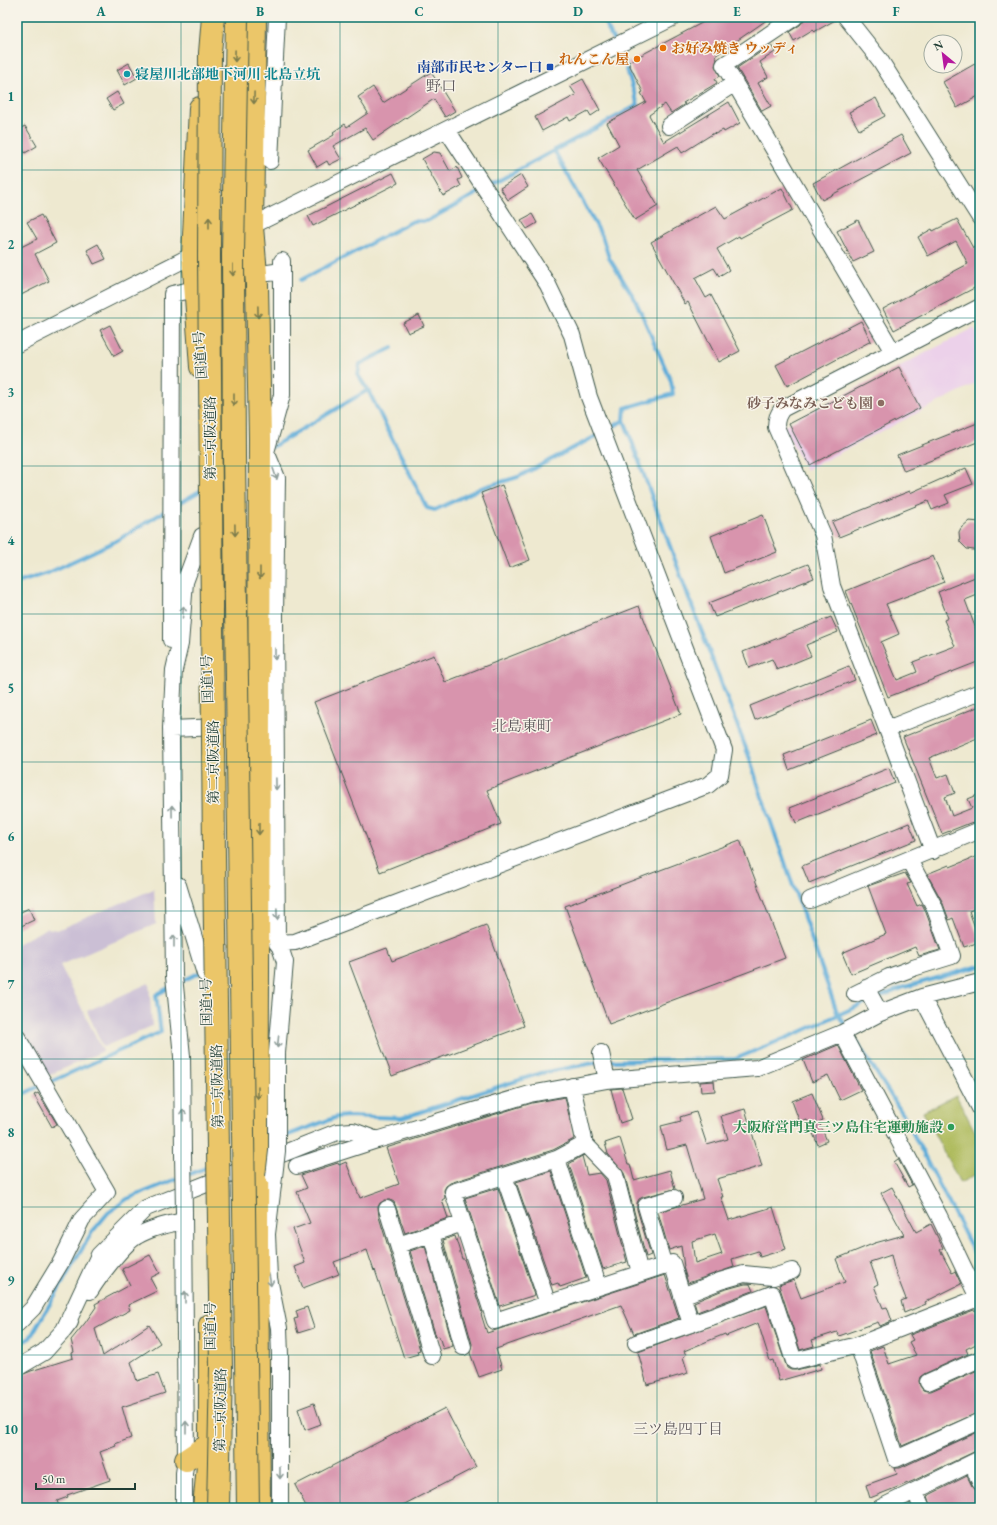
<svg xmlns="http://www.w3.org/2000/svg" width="997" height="1525" viewBox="0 0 997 1525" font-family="'EB Garamond','Noto Serif JP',serif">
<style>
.built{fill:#ecd1ea}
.industrial{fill:#cbbfd5}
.green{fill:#afbb5d;stroke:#677c48}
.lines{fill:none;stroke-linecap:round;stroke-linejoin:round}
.stream{stroke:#60add9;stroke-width:4}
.building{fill:#d894ad;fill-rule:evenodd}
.minor-casing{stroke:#3e574b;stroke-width:18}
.highway-casing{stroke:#3e574b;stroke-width:24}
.minor{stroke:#fff;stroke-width:16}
.highway{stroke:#ebc669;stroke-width:22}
.minor-bridge-casing{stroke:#3e574b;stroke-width:18;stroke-linecap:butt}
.highway-bridge-casing{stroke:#3e574b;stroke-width:24;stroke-linecap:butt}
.minor-bridge{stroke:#fff;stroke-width:16}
.highway-bridge{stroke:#ebc669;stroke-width:22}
.oneway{stroke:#7b7b4c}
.oneway2{stroke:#8f9e9a}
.grid{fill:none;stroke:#0f766e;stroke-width:1;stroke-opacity:0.55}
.food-dot{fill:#e8710a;stroke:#f7f3e8;stroke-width:1.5}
.transit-dot{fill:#1a4fb4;stroke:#f7f3e8;stroke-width:1.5}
.culture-dot{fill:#0f9aa8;stroke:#f7f3e8;stroke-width:1.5}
.education-dot{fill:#8d6e63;stroke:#f7f3e8;stroke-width:1.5}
.leisure-dot{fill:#2e9e5b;stroke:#f7f3e8;stroke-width:1.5}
.labels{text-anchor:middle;stroke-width:3;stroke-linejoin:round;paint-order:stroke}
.food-label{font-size:14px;font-weight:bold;fill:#c56008;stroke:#f7f3e8;text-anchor:start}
.transit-label{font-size:14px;font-weight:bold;fill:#164399;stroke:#f7f3e8;text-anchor:end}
.culture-label{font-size:14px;font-weight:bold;fill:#0d838f;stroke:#f7f3e8;text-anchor:start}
.street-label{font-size:14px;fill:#1f3d34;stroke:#f7f3e8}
.education-label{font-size:14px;font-weight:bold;fill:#785e54;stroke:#f7f3e8;text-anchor:end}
.leisure-label{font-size:14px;font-weight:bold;fill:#27864d;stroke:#f7f3e8;text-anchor:end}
.neighbourhood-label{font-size:15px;fill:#605b5e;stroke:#f7f3e8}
.neatline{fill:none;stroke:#0f766e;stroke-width:1.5}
.grid-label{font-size:13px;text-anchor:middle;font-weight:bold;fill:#0f766e}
</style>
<rect width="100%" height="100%" fill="#f7f3e8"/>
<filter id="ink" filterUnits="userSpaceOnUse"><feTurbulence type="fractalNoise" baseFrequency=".025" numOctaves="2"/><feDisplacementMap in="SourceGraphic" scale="8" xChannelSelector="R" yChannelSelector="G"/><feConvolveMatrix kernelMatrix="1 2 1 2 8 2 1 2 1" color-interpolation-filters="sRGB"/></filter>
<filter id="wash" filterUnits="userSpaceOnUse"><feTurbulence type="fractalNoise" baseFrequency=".012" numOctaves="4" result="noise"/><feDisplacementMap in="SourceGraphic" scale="16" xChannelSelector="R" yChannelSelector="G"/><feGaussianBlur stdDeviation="0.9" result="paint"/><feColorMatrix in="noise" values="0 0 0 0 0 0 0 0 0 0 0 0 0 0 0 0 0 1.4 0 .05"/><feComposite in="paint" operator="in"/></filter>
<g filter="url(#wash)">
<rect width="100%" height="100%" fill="#eee9d0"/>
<path class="built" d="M974 328 980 340V381L806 470 783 426Z"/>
<path class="industrial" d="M154 889 156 924 60 965 103 1051 45 1077 17 1029V944L47 928 57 930Z
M149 983 152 1026 103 1047 87 1011Z"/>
<path class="green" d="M956 1095 980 1141V1172L960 1183 923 1112Z"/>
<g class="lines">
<path class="stream" d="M602 17 615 43
M554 150 602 236 609 258 635 299 671 381 673 394 625 408 624 420 686 590 750 759 759 788 838 1015 847 1027
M489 186 638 105 625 63 618 49
M301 280 413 221H427L483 190
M392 348 360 364 358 375 368 390 427 508 435 510 481 488 518 477 600 434
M606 431 624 420
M272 447 368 390
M176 505 205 488
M17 583 48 573 116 541 167 510
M178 983 201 972
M876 998 905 987 980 966
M851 1033 904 1116 980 1264
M606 1061 735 1059 798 1033 869 1001
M48 1083 161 1032 156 995 172 986
M17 1097 42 1085
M280 1138 337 1117 347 1116 402 1118 541 1073 599 1062
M187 1175 211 1166
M17 1345 30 1338 92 1232 108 1213 127 1199 179 1178"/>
</g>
<g id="blocks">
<path class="building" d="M713 17H771L715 56 717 59 715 66 720 76 715 79 717 83 683 103 685 104 671 113 665 104 649 115 664 142 729 102 740 123 724 132 723 130 715 134 714 133 682 153 678 146 637 170 658 206 635 220 598 158 619 145 607 123 646 102 641 93 643 92 628 62Z
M808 17H837V19L814 32 812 30 794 41 789 32 800 25 804 20Z
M771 45 775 52 760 62 768 77 758 83 771 106 762 111 737 68Z
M980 61V95L957 108 943 82Z
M129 63 137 78 125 85 117 70Z
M431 72 455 111 445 117 434 99 373 140 365 128 333 146 341 159 329 165 327 161 317 167 308 150 334 135 333 132 345 124 347 127 368 113 358 97 373 87 383 103Z
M583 79 600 110 591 116 588 111 570 121 568 117 542 131 535 117 576 95 570 86Z
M117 92 124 104 113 110 106 99Z
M876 98 885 116 859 130 849 112Z
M25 126 37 146 25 153 17 139V130Z
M901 135 911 153 822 200 813 183Z
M434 152 440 153 450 171 457 167 462 178 458 180 461 186 443 196 422 159Z
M393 173 398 183 313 226 308 216Z
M521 175 528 187 508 200 500 188Z
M782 188 793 210 740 238 739 236 717 249 729 270 719 276 714 268 695 278 706 298 711 295 740 351 719 362 688 302 685 304 651 242 716 206 725 219Z
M532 214 537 223 527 229 521 220Z
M41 215 56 243 35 254 49 281 17 297V249L37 239 27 222Z
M957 219 973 248 977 246 980 252V285L894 330 883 309 968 264 956 241 928 256 918 237 932 229 933 231Z
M858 220 874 252 853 262 837 231Z
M98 244 106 259 94 264 87 250Z
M419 315 424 326 408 333 403 323Z
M861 321 871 341 787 386 776 365Z
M110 325 123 351 114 356 100 330Z
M899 367 920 408 810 465 789 424Z
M980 422V441L904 471 897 455Z
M966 468 973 484 945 495 949 503 932 510 928 501 839 537 832 522 910 491V493Z
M502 485 530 560 509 568 481 493Z
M763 515 777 552 724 573 711 536Z
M969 521 980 522V551L967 549 960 542 959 532 961 528Z
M933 556 944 582 886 604 899 634 881 642 897 680 917 672 913 662 955 646 944 620 948 618 938 592 980 575V594L965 600 980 640V661L888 697 846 591Z
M808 564 814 578 715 617 709 603Z
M639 606 681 714 487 790 501 824 380 872 314 702 434 655 445 682Z
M831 617 838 632 806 645 811 656 777 670 772 659 749 668 743 652Z
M849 666 855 680 755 720 750 706Z
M980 706V737L929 758 937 778 948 774 955 793 945 797 952 816 972 808 968 799 980 794V821L970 823 942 834 903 737Z
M871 720 877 735 789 770 784 755Z
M889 768 895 783 796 823 790 808Z
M909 823 916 840 809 883 802 866Z
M740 840 785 958 609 1024 565 906Z
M980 855V907L969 911 980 942 964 947 953 918 949 920 942 901 927 874 949 865 950 867Z
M905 873 911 883 907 884 917 906 922 904 925 910 940 950 919 956 915 947 851 974 842 953 886 934 868 886Z
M29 908 34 920 17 928V914Z
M486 925 524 1026 392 1076 349 962 387 948 392 961Z
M838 1045 861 1090 840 1100 828 1075 812 1082 803 1060Z
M714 1081 715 1091 701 1092 700 1082Z
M622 1088 632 1119 620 1123 611 1089Z
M38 1093 57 1124 52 1127 34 1095Z
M812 1093 823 1120 819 1122 827 1141 818 1145 807 1120 800 1123 792 1101Z
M565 1097 574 1139 553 1150 450 1183 446 1186 444 1190 445 1198 442 1200 448 1218 405 1233 394 1202 390 1200H385L380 1203 378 1207 379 1217 420 1350 417 1351 418 1354 404 1358 375 1270 374 1271 367 1250 334 1262 339 1274 303 1288 295 1267 305 1263 293 1229 310 1223 297 1192 307 1188 301 1175 338 1163 339 1165 346 1162 360 1198 399 1184 386 1148 532 1103Z
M745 1109 762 1166 717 1179 723 1197H721L729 1220 773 1207 786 1249 760 1257 758 1251 732 1259 734 1267 688 1283 683 1267H684L681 1246 669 1250 658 1212 703 1199 687 1145 667 1150 661 1126 681 1121 680 1117 696 1112 707 1145 728 1139 721 1116ZM715 1234 722 1254 695 1263 692 1241Z
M620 1138 628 1164H630L634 1180 670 1170 675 1189 643 1197 639 1199 637 1203V1209L651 1255 646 1257 624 1173 608 1154 605 1143Z
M582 1156 587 1175 600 1173 606 1180 627 1262 603 1269 569 1164Z
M898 1159 912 1185 908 1187 894 1162Z
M551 1171 586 1278 560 1287 558 1283 552 1285 516 1182Z
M892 1187 916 1232 931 1224 943 1248 940 1250 952 1273 955 1271 961 1284 925 1302 926 1304 904 1313 901 1301 906 1299 894 1268 891 1255 870 1262 878 1284 874 1286 883 1308 887 1307 892 1321 880 1326 878 1322 839 1336 837 1332 812 1340 814 1346 800 1350 779 1285 794 1280 801 1298 845 1282 836 1259 875 1243 904 1235 881 1193Z
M498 1188 535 1295 500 1306 465 1198Z
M455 1236 462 1259H464L472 1282 482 1313 481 1314 487 1333 665 1275 679 1318 634 1334 621 1305 496 1349 502 1369 479 1377 470 1353 472 1344 443 1240Z
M425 1246 453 1346 443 1349 439 1336 436 1337 410 1251Z
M150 1255 160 1273 150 1278 157 1291 128 1305 130 1310 95 1329 103 1356 149 1325 160 1343 131 1362 137 1381 158 1374 165 1393 122 1407 131 1438 115 1444 116 1446 100 1452 110 1480 67 1495 68 1497 57 1501 60 1508H17V1377L31 1371 73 1358 72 1353 74 1352 71 1340 85 1323 96 1307 95 1304 130 1285 122 1269Z
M745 1284H750L753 1291 697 1312 694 1302 723 1290Z
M766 1306 787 1368 791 1370H796L820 1364 821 1369 779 1381 773 1360 770 1361 758 1323 726 1336 725 1334 715 1338 684 1351 686 1355 683 1357 688 1373 647 1385 638 1352Z
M307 1307 314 1328 298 1333 294 1319 298 1318 296 1311Z
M974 1310 980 1313V1342L966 1349 968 1354 924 1374 920 1377 919 1381 920 1386 923 1390 927 1391H931L980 1369V1412L902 1446 870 1351 883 1346 889 1364 916 1355 909 1342 913 1340 910 1335Z
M314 1403 321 1424 305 1430 298 1409Z
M445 1408 476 1467 397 1508H307L295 1485Z
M980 1431V1449L913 1481 870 1498 866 1485 897 1474 895 1468H900Z
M967 1476 972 1486 980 1493V1508H931L927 1496Z"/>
</g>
</g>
<g filter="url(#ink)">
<use href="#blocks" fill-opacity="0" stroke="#3e574b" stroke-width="1"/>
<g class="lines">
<g class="minor-casing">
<path id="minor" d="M795 17 724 65 893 352
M846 17 880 60 980 218
M669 126 735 83
M270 161 277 17
M268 273 282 271
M17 344 193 255 674 17
M263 444 277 478 275 615 277 943 280 947 285 962 277 1053V1117
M266 452 282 395V261
M171 640 172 294 186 291
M171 729 243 726 247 722
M887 729 980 692
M933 851 887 729 832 586 823 535 776 427C776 419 778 415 782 409L980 307
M178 885 205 974
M810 900 980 830
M277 943 295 942 708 785 720 775 724 750 589 397 572 335 548 285 447 130
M866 988 880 1013
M855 994 889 977 913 968 952 956 934 906 909 860
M922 997 980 1108
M842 1033 939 1216 980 1302
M17 1037 107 1192 82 1219 61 1262 33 1308 17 1324
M601 1053 607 1080
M572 1086 585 1144 557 1159 453 1192 495 1321 672 1263 691 1324
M585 1144 615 1175 640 1273
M183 1154 182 1056 174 976 171 728 174 670 180 644 185 582 202 536
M557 1159 599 1287
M297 1166 377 1140 530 1094 607 1080 757 1068 842 1033 880 1013 922 997 980 982
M504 1176 548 1304
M274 1177 267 1234 269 1278 279 1328 280 1355V1508
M387 1209 432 1356
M431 1234 463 1347
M398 1245 463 1223
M664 1266 646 1206 674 1198
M90 1291C98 1278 124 1243 137 1236 151 1228 168 1224 184 1221
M682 1296 720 1281 744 1274 773 1277 792 1271
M64 1330 99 1255 146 1208 337 1132 353 1131 377 1140
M636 1343 717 1315 772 1294 794 1361 858 1345 978 1298
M858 1345 896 1459 980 1421
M17 1368 44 1352 64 1330 70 1322
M928 1382 980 1359
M976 1473 980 1482
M919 1501 922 1508
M184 1508V1473L186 1460 184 1212
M880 1508 980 1459"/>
</g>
<g class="highway-casing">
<path id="highway" d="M255 17 252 227 257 285 260 438 257 1240 259 1508
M200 108 193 255 201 367
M186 1460 210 1444
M204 1508 210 1444V1325"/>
</g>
<use href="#minor" class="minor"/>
<use href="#highway" class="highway"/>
<g class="minor-bridge-casing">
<path id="minor-bridge" d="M183 1154 184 1212
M274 1177 277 1151V1117"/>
</g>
<g class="highway-bridge-casing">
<path id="highway-bridge" d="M213 17 210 53 209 256 214 857 221 1368 218 1508
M237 17 233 255 234 456 248 1508"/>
</g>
<use href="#minor-bridge" class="minor-bridge"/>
<use href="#highway-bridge" class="highway-bridge"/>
</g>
<defs><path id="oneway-shaft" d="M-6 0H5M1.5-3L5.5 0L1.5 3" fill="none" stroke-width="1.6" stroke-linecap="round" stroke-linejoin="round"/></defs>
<g class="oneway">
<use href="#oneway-shaft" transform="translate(235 56) rotate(91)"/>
<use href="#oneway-shaft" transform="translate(254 98) rotate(91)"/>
<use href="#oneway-shaft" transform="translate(209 223) rotate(-90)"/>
<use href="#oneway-shaft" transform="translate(233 270) rotate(90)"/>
<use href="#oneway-shaft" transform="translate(258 312) rotate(89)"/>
<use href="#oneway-shaft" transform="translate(234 400) rotate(90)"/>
<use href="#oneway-shaft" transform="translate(235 530) rotate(89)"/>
<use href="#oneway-shaft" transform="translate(260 573) rotate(90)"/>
<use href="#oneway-shaft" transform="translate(259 829) rotate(90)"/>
<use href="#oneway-shaft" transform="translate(258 1093) rotate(90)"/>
</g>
<g class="oneway2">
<use href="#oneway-shaft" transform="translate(275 474) rotate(71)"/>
<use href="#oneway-shaft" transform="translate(183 612) rotate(-85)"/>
<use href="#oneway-shaft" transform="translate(275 654) rotate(90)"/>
<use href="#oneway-shaft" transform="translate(276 784) rotate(89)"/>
<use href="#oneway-shaft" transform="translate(172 811) rotate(-91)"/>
<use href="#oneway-shaft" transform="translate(277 914) rotate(89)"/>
<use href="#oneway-shaft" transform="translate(174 941) rotate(-90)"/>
<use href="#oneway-shaft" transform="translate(278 1042) rotate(96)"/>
<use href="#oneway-shaft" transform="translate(183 1115) rotate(-91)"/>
<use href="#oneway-shaft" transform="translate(270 1280) rotate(81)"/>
<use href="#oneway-shaft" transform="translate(185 1297) rotate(-90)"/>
<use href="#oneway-shaft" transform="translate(186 1427) rotate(-90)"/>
<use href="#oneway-shaft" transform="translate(280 1473) rotate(90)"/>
</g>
</g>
<path class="grid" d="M181 17V1508M340 17V1508M498 17V1508M657 17V1508M816 17V1508M17 170H980M17 318H980M17 466H980M17 614H980M17 762H980M17 911H980M17 1059H980M17 1207H980M17 1355H980"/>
<g class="food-dot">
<circle cx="663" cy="48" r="4"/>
<circle cx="637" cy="59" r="4"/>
</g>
<rect class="transit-dot" x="546" y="63" width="8" height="8" rx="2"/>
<circle class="culture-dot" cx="127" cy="74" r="4"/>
<circle class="education-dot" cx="881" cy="403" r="4"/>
<circle class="leisure-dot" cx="951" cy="1127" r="4"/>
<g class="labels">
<g class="food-label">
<text x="671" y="53">お好み焼き ウッディ</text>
<text x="629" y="64" text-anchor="end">れんこん屋</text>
</g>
<g class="transit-label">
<text x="542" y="72">南部市民センター口</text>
</g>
<g class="culture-label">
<text x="135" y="79">寝屋川北部地下河川 北島立坑</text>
</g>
<g class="street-label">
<text transform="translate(200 355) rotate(-94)" y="5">国道1号</text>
<text transform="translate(210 438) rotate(-90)" y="5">第二京阪道路</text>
<text transform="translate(207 679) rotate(-92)" y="5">国道1号</text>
<text transform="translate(213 762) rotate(-90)" y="5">第二京阪道路</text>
<text transform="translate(206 1002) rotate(-91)" y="5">国道1号</text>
<text transform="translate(217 1086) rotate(-91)" y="5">第二京阪道路</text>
<text transform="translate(210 1326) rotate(-90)" y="5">国道1号</text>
<text transform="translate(220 1410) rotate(-89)" y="5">第二京阪道路</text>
</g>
<g class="education-label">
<text x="873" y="408">砂子みなみこども園</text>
</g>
<g class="leisure-label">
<text x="943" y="1132">大阪府営門真三ツ島住宅運動施設</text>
</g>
<g class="neighbourhood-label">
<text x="441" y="91">野口</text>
<text x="522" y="731">北島東町</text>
<text x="678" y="1434">三ツ島四丁目</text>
</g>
</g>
<rect width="997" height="1525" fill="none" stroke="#f7f3e8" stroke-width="44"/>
<g transform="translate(943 54) rotate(331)"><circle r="19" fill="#f7f3e8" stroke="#a1aaa0"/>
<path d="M0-3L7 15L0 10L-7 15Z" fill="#b5179e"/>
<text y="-6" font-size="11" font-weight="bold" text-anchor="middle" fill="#1f3d34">N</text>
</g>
<path d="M36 1483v6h99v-6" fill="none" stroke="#1f3d34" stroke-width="2"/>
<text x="42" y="1483" font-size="12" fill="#1f3d34" stroke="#f7f3e8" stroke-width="3" paint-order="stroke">50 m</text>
<rect x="22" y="22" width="953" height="1481" class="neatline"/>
<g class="grid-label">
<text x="101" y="16">A</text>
<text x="260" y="16">B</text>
<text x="419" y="16">C</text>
<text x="578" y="16">D</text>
<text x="737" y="16">E</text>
<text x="896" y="16">F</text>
<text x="11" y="101">1</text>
<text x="11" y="249">2</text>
<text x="11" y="397">3</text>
<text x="11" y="545">4</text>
<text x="11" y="693">5</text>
<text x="11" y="841">6</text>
<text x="11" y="989">7</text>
<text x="11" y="1137">8</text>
<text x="11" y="1285">9</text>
<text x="11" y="1434">10</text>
</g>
</svg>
